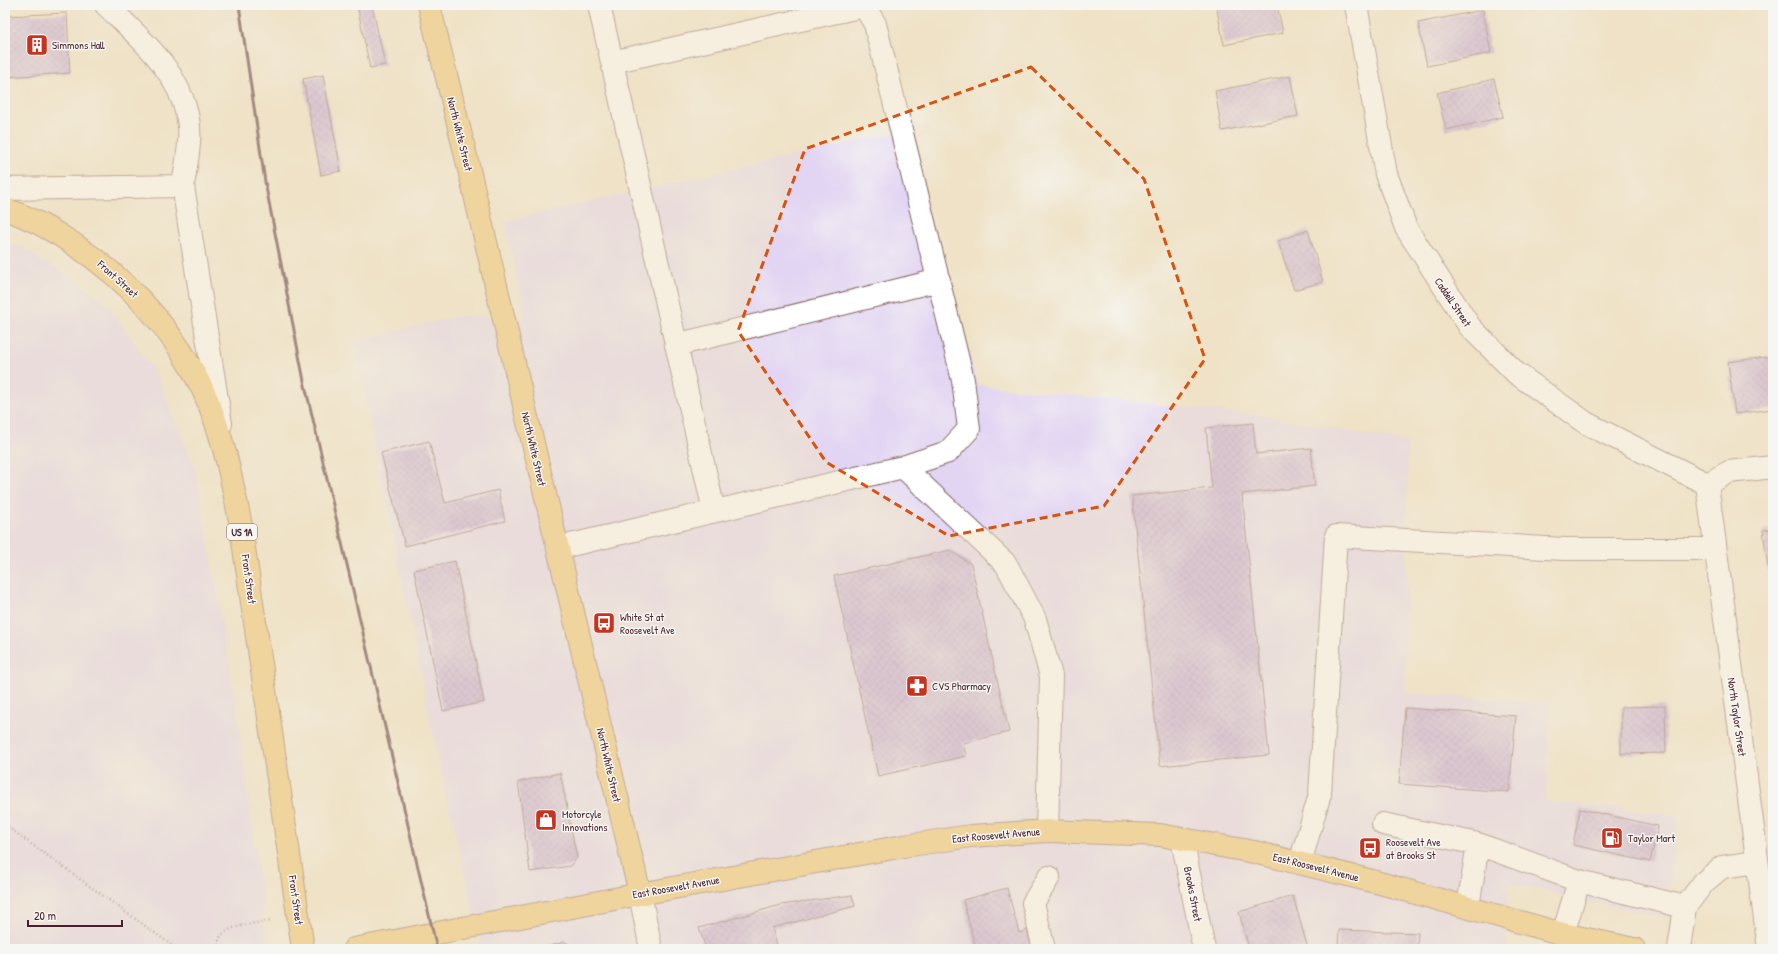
<svg xmlns="http://www.w3.org/2000/svg" width="1778" height="954" viewBox="0 0 1778 954" font-family="'Patrick Hand',sans-serif">
<style>
.built{fill:#e2d4f3}
.building{fill:url(#building-cross-hatch)}
.lines{fill:none;stroke-linecap:round;stroke-linejoin:round}
.minor-casing{stroke:#846361;stroke-width:24}
.major-casing{stroke:#846361;stroke-width:24}
.path{stroke:#846361;stroke-width:2.5;stroke-dasharray:1 3;stroke-linecap:butt}
.minor{stroke:#fff;stroke-width:22}
.major{stroke:#f2c36a;stroke-width:22}
.rail{stroke:#4a1f2b;stroke-width:3}
.marked{fill:none;stroke:#d8530f;stroke-width:3;stroke-dasharray:8 5;stroke-linejoin:round}
.labels{text-anchor:middle;stroke-width:3;stroke-linejoin:round;paint-order:stroke}
.shield{fill:#f6f6f2;stroke:#7e6067;stroke-width:1}
.shield-label{font-size:10px;font-weight:bold;fill:#4a1f2b}
.poi-label{font-size:11px;fill:#4a1f2b;stroke:#f6f6f2;text-anchor:start}
.street-label{font-size:11px;fill:#4a1f2b;stroke:#f6f6f2}
</style>
<defs>
<pattern id="building-cross-hatch" width="8" height="8" patternUnits="userSpaceOnUse"><rect width="8" height="8" fill="#c4a7de"/><path d="M0 0l8 8M0 8l8-8" fill="none" stroke="#a187b4"/></pattern>
</defs>
<rect width="100%" height="100%" fill="#f6f6f2"/>
<filter id="ink" filterUnits="userSpaceOnUse"><feTurbulence type="fractalNoise" baseFrequency=".025" numOctaves="2"/><feDisplacementMap in="SourceGraphic" scale="8" xChannelSelector="R" yChannelSelector="G"/><feConvolveMatrix kernelMatrix="1 2 1 2 8 2 1 2 1" color-interpolation-filters="sRGB"/></filter>
<filter id="wash" filterUnits="userSpaceOnUse"><feTurbulence type="fractalNoise" baseFrequency=".012" numOctaves="4" result="noise"/><feDisplacementMap in="SourceGraphic" scale="16" xChannelSelector="R" yChannelSelector="G"/><feGaussianBlur stdDeviation="0.9" result="paint"/><feColorMatrix in="noise" values="0 0 0 0 0 0 0 0 0 0 0 0 0 0 0 0 0 1.4 0 .05"/><feComposite in="paint" operator="in"/></filter>
<g filter="url(#wash)">
<rect width="100%" height="100%" fill="#efe2c6"/>
<path class="built" d="M904 131 978 385 1266 416 1408 442 1405 693 1550 703 1546 801 1680 816 1665 918 1508 883 1506 949H482L439 763 354 341 459 316 525 317 505 221Z
M5 242 22 247 102 298 155 372 195 467 236 705 268 949H5Z"/>
<g id="blocks">
<path class="building" d="M357 5H372L385 65 370 68Z
M1216 5H1277L1283 33 1224 45Z
M1483 10 1491 53 1427 66 1418 23Z
M67 13 70 73 5 77V16Z
M323 75 341 171 321 175 303 79Z
M1290 76 1298 116 1222 131 1215 91Z
M1494 79 1503 117 1446 130 1437 93Z
M1308 230 1323 282 1294 290 1278 241Z
M1773 356V409L1735 414 1728 362Z
M1253 423 1256 454 1311 448 1315 486 1242 494 1269 755 1160 766 1132 496 1212 488 1206 428Z
M429 441 445 503 498 490 505 521 405 546 381 453Z
M1773 529V591H1771L1763 530Z
M950 550 971 564 1009 732 963 743 966 756 878 776 834 576Z
M455 561 484 702 443 711 414 570Z
M1665 706 1666 753 1621 754V707Z
M1405 708 1516 716 1509 792 1399 784Z
M560 773 577 858 570 866 530 872 518 782Z
M1580 809 1658 826 1650 862 1573 845Z
M1007 888 1019 933 1027 930 1032 949H976L963 900Z
M852 895 855 906 772 928 778 949H701V947L705 946 699 928 781 905Z
M1293 896 1308 949H1249L1239 912Z
M1339 930 1418 933 1417 949H1338Z
M565 942 577 949H538Z"/>
</g>
</g>
<g filter="url(#ink)">
<use href="#blocks" fill-opacity="0" stroke="#846361" stroke-width="1"/>
<g class="lines">
<g class="minor-casing">
<path id="minor" d="M106 5C140 38 179 70 188 119 192 140 186 164 183 186
M599 5 714 511
M1356 5 1386 174 1406 228 1470 327 1516 373 1586 423 1707 484
M5 189 183 186 221 424
M676 345 939 280
M903 467 1006 564 1035 619 1051 676 1047 831
M1707 484 1769 949
M1707 484 1729 472 1773 467
M558 548 903 467 948 452 969 429 963 380 875 24 864 6 612 62
M1383 824 1478 844 1468 907
M1182 839 1204 949
M1478 844 1579 881 1563 934
M1300 863 1320 794 1336 536 1564 549H1715
M1579 881 1685 907 1679 949
M640 894 651 949
M1685 907 1704 882 1722 867 1757 862
M1044 949 1033 903 1049 877"/>
</g>
<g class="major-casing">
<path id="major" d="M429 5 464 148 519 384 640 894
M5 209C29 217 51 229 72 243 128 280 172 327 202 388 222 430 231 476 240 521L303 949
M354 949 640 894 904 846 971 836 1047 831 1160 835 1254 852 1376 882 1563 934 1634 949"/>
</g>
<path class="path" d="M5 825 177 949
M218 949C215 924 254 924 271 921"/>
<use href="#minor" class="minor"/>
<use href="#major" class="major"/>
<path class="rail" d="M239 5 265 182 304 381 437 949"/>
</g>
</g>
<path d="M0 0H1778V954H0ZM1031 67 1144 179 1205 359 1104 506 949 536 826 462 738 331 805 149Z" fill="#efe2c6" fill-opacity=".55" fill-rule="evenodd"/>
<path class="marked" d="M1031 67 1144 179 1205 359 1104 506 949 536 826 462 738 331 805 149Z"/>
<defs>
<g id="building-square" transform="scale(1.15)"><rect x="-9" y="-9" width="18" height="18" rx="4" fill="#c8321e" stroke="#f6f6f2"/><path d="M-4-6H4V6H1V3H-1V6H-4ZM-2.5-4.3h1.7v1.8h-1.7ZM.8-4.3h1.7v1.8H.8ZM-2.5-1h1.7V.8h-1.7ZM.8-1h1.7V.8H.8Z" fill="#fff"/></g>
<g id="bus-square" transform="scale(1.15)"><rect x="-9" y="-9" width="18" height="18" rx="4" fill="#c8321e" stroke="#f6f6f2"/><path d="M-5-6H5V4H4V6H2V4H-2V6H-4V4H-5ZM-3.5-4V0h7V-4ZM-3.5 1.2v1.5H-2V1.2ZM2 1.2v1.5H3.5V1.2Z" fill="#fff"/></g>
<g id="pharmacy-square" transform="scale(1.15)"><rect x="-9" y="-9" width="18" height="18" rx="4" fill="#c8321e" stroke="#f6f6f2"/><path d="M-2-6h4v4h4v4h-4v4h-4v-4h-4v-4h4Z" fill="#fff"/></g>
<g id="shop-square" transform="scale(1.15)"><rect x="-9" y="-9" width="18" height="18" rx="4" fill="#c8321e" stroke="#f6f6f2"/><path d="M-5-2.5h2.3a2.7 3.5 0 0 1 5.4 0H5L5.5 6h-11ZM-1.5-2.5h3a1.5 2.3 0 0 0-3 0Z" fill="#fff"/></g>
<g id="fuel-square" transform="scale(1.15)"><rect x="-9" y="-9" width="18" height="18" rx="4" fill="#c8321e" stroke="#f6f6f2"/><path d="M-5.5-6h7V0h2V4h1.3V-2.5L3-4.5l.8-.8L6-3V5H2.5V1h-1V6h-7ZM-4.2-4.7v3.2H.2V-4.7Z" fill="#fff"/></g>
</defs>
<g fill-rule="evenodd">
<use href="#building-square" x="37" y="45"/>
<use href="#bus-square" x="604" y="623"/>
<use href="#pharmacy-square" x="917" y="686"/>
<use href="#shop-square" x="546" y="820"/>
<use href="#fuel-square" x="1612" y="838"/>
<use href="#bus-square" x="1370" y="848"/>
</g>
<g class="labels">
<rect class="shield" x="227" y="524" width="30" height="16" rx="3"/>
<g class="shield-label">
<text x="242" y="536">US 1A</text>
</g>
<g class="poi-label">
<text x="52" y="49">Simmons Hall</text>
<text x="620" y="621">White St at<tspan x="620" dy="13">Roosevelt Ave</tspan></text>
<text x="932" y="690">CVS Pharmacy</text>
<text x="562" y="818">Motorcyle<tspan x="562" dy="13">Innovations</tspan></text>
<text x="1628" y="842">Taylor Mart</text>
<text x="1386" y="846">Roosevelt Ave<tspan x="1386" dy="13">at Brooks St</tspan></text>
</g>
<g class="street-label">
<text transform="translate(460 134) rotate(76)" y="4">North White Street</text>
<text transform="translate(118 279) rotate(42)" y="4">Front Street</text>
<text transform="translate(1453 302) rotate(56)" y="4">Caddell Street</text>
<text transform="translate(534 449) rotate(77)" y="4">North White Street</text>
<text transform="translate(249 579) rotate(82)" y="4">Front Street</text>
<text transform="translate(1737 717) rotate(82)" y="4">North Taylor Street</text>
<text transform="translate(609 765) rotate(77)" y="4">North White Street</text>
<text transform="translate(996 835) rotate(-5)" y="4">East Roosevelt Avenue</text>
<text transform="translate(1316 867) rotate(14)" y="4">East Roosevelt Avenue</text>
<text transform="translate(676 887) rotate(-10)" y="4">East Roosevelt Avenue</text>
<text transform="translate(1193 894) rotate(79)" y="4">Brooks Street</text>
<text transform="translate(296 900) rotate(82)" y="4">Front Street</text>
</g>
</g>
<rect width="1778" height="954" fill="none" stroke="#f6f6f2" stroke-width="20"/>
<path d="M28 920v6h94v-6" fill="none" stroke="#4a1f2b" stroke-width="2"/>
<text x="34" y="920" font-size="12" fill="#4a1f2b" stroke="#f6f6f2" stroke-width="3" paint-order="stroke">20 m</text>
</svg>
